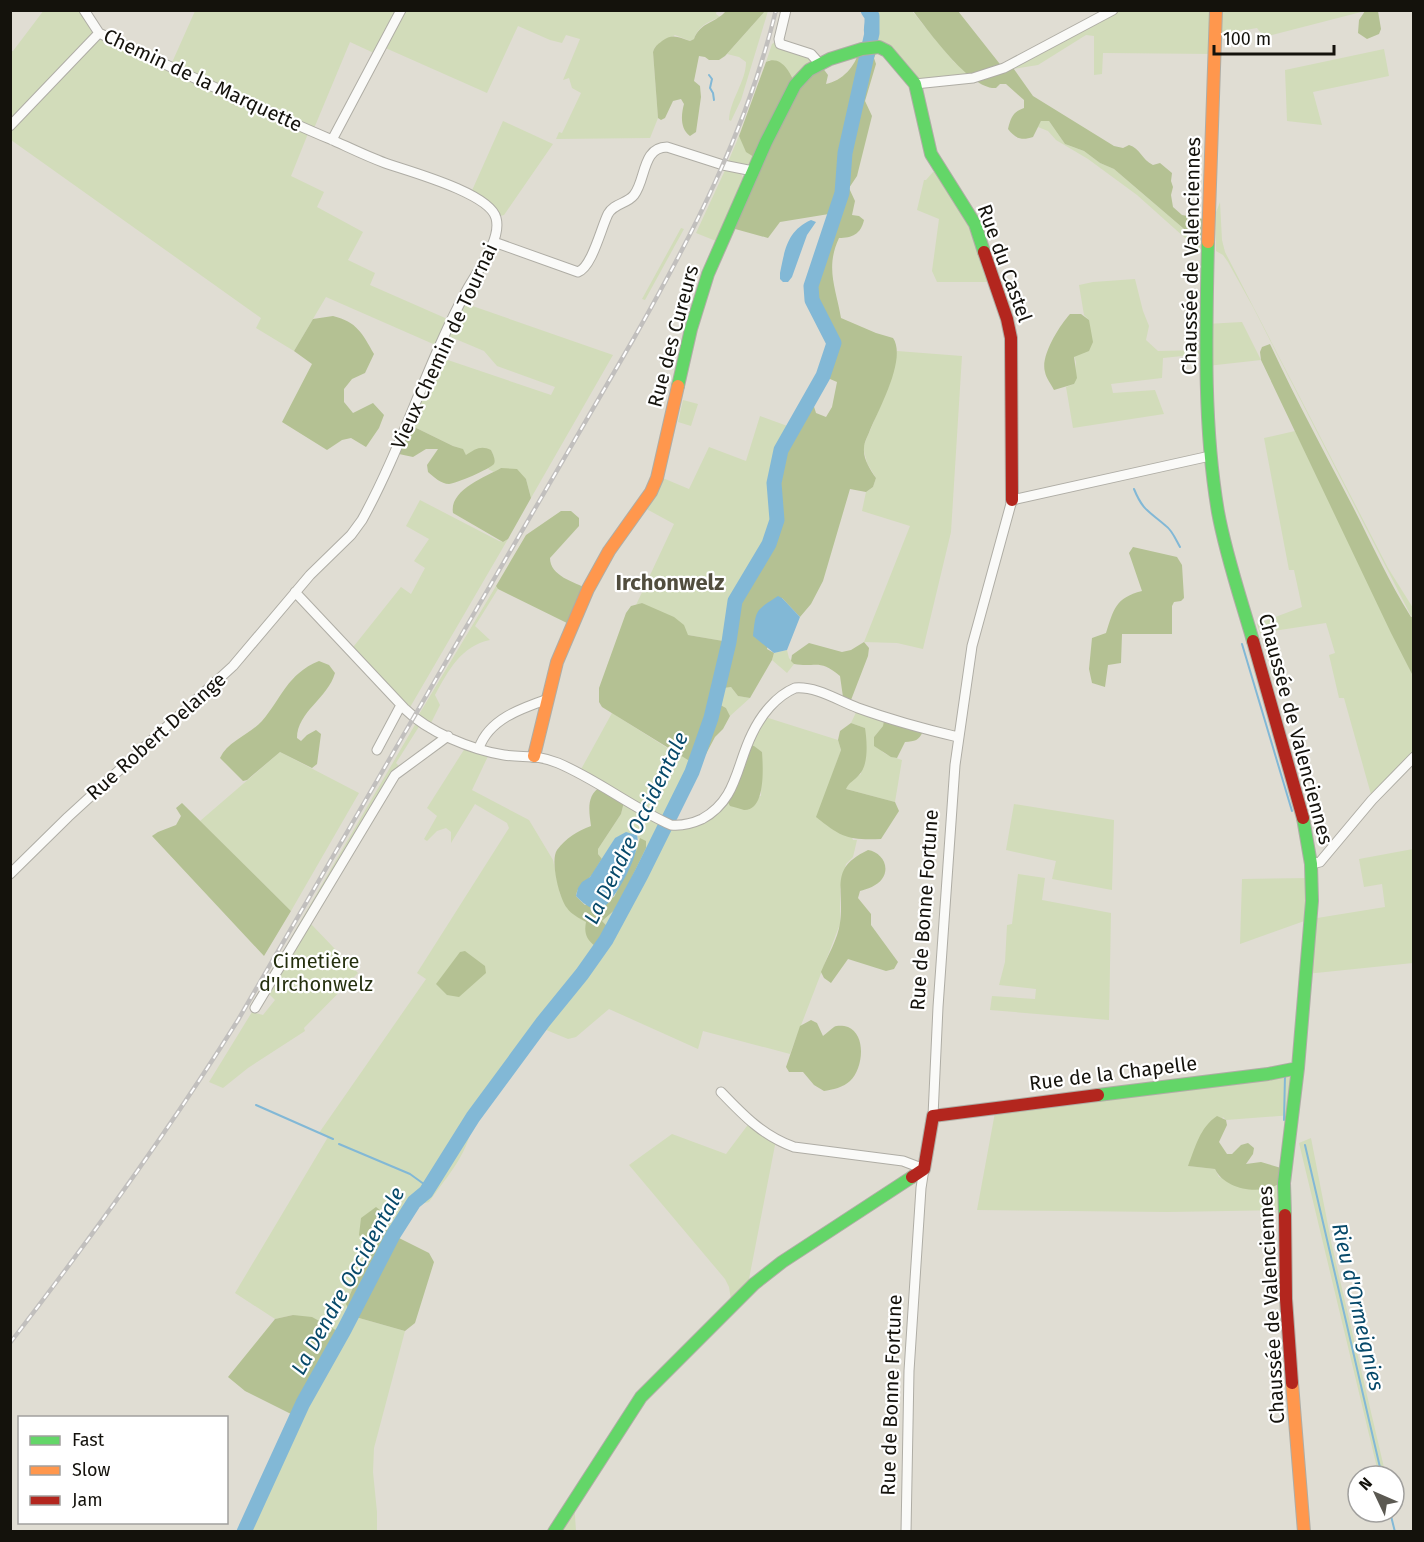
<svg xmlns="http://www.w3.org/2000/svg" width="1424" height="1542" viewBox="0 0 1424 1542" font-family="'Fira Sans',sans-serif">
<style>
.green{fill:#d2dcba}
.forest{fill:#b4c193}
.water{fill:#82b8d6}
.lines{fill:none;stroke-linecap:round;stroke-linejoin:round}
.stream{stroke:#82b8d6;stroke-width:2}
.river{stroke:#82b8d6;stroke-width:15}
.street-casing{stroke:#afada5;stroke-width:11}
.fast-casing{stroke:#afada5;stroke-width:14}
.slow-casing{stroke:#afada5;stroke-width:14}
.jam-casing{stroke:#afada5;stroke-width:14}
.street{stroke:#fafaf8;stroke-width:9}
.fast{stroke:#63d668;stroke-width:12}
.slow{stroke:#ff974d;stroke-width:12}
.jam{stroke:#b3261e;stroke-width:12}
.rail-casing{stroke:#c1bfbd;stroke-width:4.5}
.rail{stroke:#fff;stroke-width:2;stroke-dasharray:7;stroke-linecap:butt}
.labels{text-anchor:middle;stroke-width:4.5;stroke-linejoin:round;paint-order:stroke}
.street-label{font-size:20px;fill:#14120c;stroke:#fff}
.park-label{font-size:20px;fill:#242f0e;stroke:#fff}
.water-label{font-size:21px;font-style:italic;fill:#07496a;stroke:#fff}
.quarter-label{font-size:22px;font-weight:bold;fill:#514d3e;stroke:#fff}
</style>
<rect width="100%" height="100%" fill="#e0ddd3"/>
<path class="green" d="M44 10 84 11 99 33 170 67 195 11 717 10 716 14 720 17C708 22 698 26 694 39L690 41 675 35 655 47 653 52 658 118 650 138 556 139 559 132 562 133 581 93 572 88 569 78 563 80 580 39 566 35 562 43 550 40 518 26 487 93 381 46 376 54 350 42 315 126 312 131H309L291 176 324 192 317 207 363 232 348 260 375 273 370 285 452 321 461 302 613 355 531 498 526 479 501 468 494 472 488 469C496 462 495 459 491 450L466 455 462 449 453 446 406 423 436 356 551 395 555 387 497 366 484 351 446 335 440 347 326 297 294 351 256 328 261 318 11 140 10 51H13Z
M765 11H768L741 100 731 121 729 120C730 99 746 82 746 62L739 57 727 54Z
M871 11H912L954 62 973 78 922 82 875 46V16Z
M1113 11H1365L1264 37 1257 28 1216 35 1215 54 1103 53 1102 74 1094 75V36L1086 35 1038 65 1013 69 1011 65Z
M779 39 805 52 819 63 795 85 770 60 766 62 772 44Z
M1384 49 1389 76 1313 92 1322 125 1287 121 1285 70Z
M503 121 553 144 504 215 496 217 470 195Z
M1041 121H1049L1065 144 1084 151 1100 163 1114 169 1204 246 1203 254 1137 195 1088 159 1056 140 1048 131 1038 127Z
M739 136 754 157 753 163 742 165 728 162Z
M727 166 740 173 745 180 721 243 696 233Z
M933 172H936L967 222 988 282H937L932 271 939 219 917 210 924 180H926Z
M1220 202 1222 240 1225 252 1388 568 1413 608V615L1411 616 1253 307 1228 262 1223 255 1216 251 1215 215Z
M681 228 684 229 645 300 642 299Z
M1135 279 1143 311 1149 326 1146 340 1158 351 1202 350V354L1163 358 1162 378 1111 384 1113 393 1155 390 1164 414 1073 428 1066 387 1074 384 1076 362 1074 356 1089 320 1084 315 1079 285 1093 282Z
M1242 322 1261 360 1207 366 1206 324Z
M897 351 962 356 951 532 923 649 897 643 864 642 910 526 862 511 866 492 873 487 876 478 867 463 863 447 889 386Z
M683 400 698 404 691 426 678 422Z
M760 416 793 428 781 450 774 483 777 520 769 544 735 601 729 642 688 635 642 603 636 605 674 524 641 506 658 476 689 489 709 447 746 461Z
M1295 431 1413 676V755L1372 798 1344 698H1339L1329 655 1335 653 1326 623 1260 633 1257 624 1302 607 1294 570H1289L1264 438Z
M420 500 499 541 503 542 508 539 409 709 350 651 401 587 411 594 425 568 414 561 429 539 406 526Z
M496 586 498 589 475 626 490 640C461 646 448 671 435 695L440 705 429 727 418 716Z
M787 650 789 658 794 664 787 673 772 660 774 653Z
M719 685 724 688 731 687 738 696 750 698 730 716 726 708 715 702Z
M858 708 884 720 883 726 874 737C881 755 885 754 902 760L895 802 846 789 848 783 861 774 865 728 851 723Z
M612 713 680 756 697 758 692 772 666 823 679 829 723 802 761 796 762 752 747 745 762 716 838 740 841 750 831 778 853 840H857L853 857 846 864 840 889V924L790 1054 703 1031 698 1049 609 1009 576 1037 568 1039 539 1027 473 1117C471 1151 448 1175 429 1202L421 1204 399 1238 393 1235 385 1214 370 1248 352 1316 405 1331 374 1448 373 1472 377 1512V1531H244L303 1403 342 1334 293 1315 275 1319 235 1293 328 1137 319 1133 426 979 417 973 509 828 507 823 475 804 451 843V832L446 828 437 831 427 841 424 839 437 816 427 808 467 745 490 752 472 790 529 820 553 860 560 894 575 915 586 922 609 928 602 921 617 908 640 838 639 840 637 835 615 838 602 859 598 854V849L621 814 624 802 579 773Z
M416 723 420 725 396 763 400 767 287 955 292 936Z
M280 752 359 793 291 911 200 821Z
M1014 804 1114 820 1112 890 1052 879 1056 861 1006 850Z
M1413 849V963L1306 974 1310 919 1240 944 1242 879 1312 878 1311 919 1385 907 1382 884 1364 887 1359 859Z
M1018 874 1045 878 1042 900 1111 913 1109 1020 990 1010 992 996 1035 999 1036 989 999 985 1005 962 1007 925 1012 924Z
M311 924 358 973 304 1028 305 1031 248 1068 223 1088 209 1082 252 1012 263 1015 275 1000 268 993Z
M1298 1068 1292 1115 1226 1120 1223 1117 1188 1166 1215 1169 1219 1177 1268 1190 1280 1182 1284 1210 1168 1212 977 1210 996 1107Z
M750 1122 776 1140 749 1279 754 1284 732 1306 729 1287 725 1279 629 1165 672 1134 726 1154Z
M1311 1138 1332 1246 1386 1476H1379L1299 1143Z
M574 1500 576 1531H554Z"/>
<path class="forest" d="M726 11H765L725 56 719 60H709L705 57 699 56 694 81 700 86 701 97 696 132 690 136C680 129 681 115 684 104L681 99 673 101 665 118 661 120 658 118 653 52C655 46 657 45 662 41 672 33 679 37 690 41L694 39C700 22 716 23 726 11Z
M913 11H958L1003 68 1011 65 1033 96 1114 146 1123 148 1129 145C1140 148 1142 160 1153 165L1160 163 1172 173 1171 181 1173 187 1171 195 1173 207 1182 215 1209 220 1204 246 1114 169 1100 163 1084 151 1065 144 1049 121H1041L1033 137C1021 141 1015 138 1008 129 1011 117 1013 112 1024 108V100L1006 84H1000L996 88C970 90 928 30 913 11Z
M1365 11H1378L1381 29 1379 34 1367 39 1358 33 1359 20Z
M859 50 876 53 874 58 876 64 865 101 872 116 857 176 849 188 855 201 852 215 859 216 864 220C861 234 852 238 839 238 825 268 836 288 841 318L876 333 893 338C907 358 879 409 870 430 868 436 864 442 864 448 863 459 870 469 876 478L873 487 866 492 850 489 823 581 811 604 800 617 782 598 767 649 774 653 772 660 750 698 738 696 731 687 724 688 719 686 715 702 726 708 730 716 723 729 715 737 706 754 688 760 602 707 599 702V688L626 613 631 606 642 603 674 617 684 625 688 635 729 642 735 601 769 544 777 521 774 483 781 450 811 397 816 413 826 417 832 407 837 382 823 376 834 343 812 300 811 286 835 213 780 222 768 238 728 227 754 157 746 152 739 136 766 62C781 55 790 72 795 84L819 63 828 75 826 84C842 81 856 66 859 50Z
M1070 314H1081L1089 320 1093 342 1089 351 1074 357 1077 378 1074 384 1054 390C1051 384 1046 378 1045 372 1040 356 1060 325 1070 314Z
M333 316C357 322 362 333 374 354L365 373 352 379 344 389V402L353 413 373 403 384 415 379 428 366 447 351 438 342 440 327 450 282 422 312 364 294 351 313 319Z
M1270 344C1296 400 1325 453 1353 507 1372 544 1389 582 1411 617L1413 616V676L1391 633 1261 360 1260 352 1262 347Z
M406 423 453 446 463 449 466 455C475 449 481 445 491 450 493 454 496 460 494 464 490 469 455 484 449 484 441 484 434 477 428 472L427 465 438 449H426L413 457 399 454 396 447Z
M501 468 517 469 526 479 531 498 508 539 503 542 453 513C449 490 485 477 501 468Z
M561 511H571L579 518V526L550 558C550 576 574 582 588 589L573 626 498 589 496 586 526 535Z
M1133 547 1177 557 1182 565 1184 598 1181 601 1174 602 1172 606V634H1122L1121 663 1108 665 1105 687 1092 683 1089 669 1092 638 1106 633C1114 609 1115 598 1142 591L1129 553Z
M864 642 869 648 868 656 851 700 843 697 840 676C819 658 816 668 794 664L791 661 792 655 809 643 842 652 851 650Z
M319 661 329 665 335 673C328 698 297 712 297 738L301 741 307 735 316 730 321 734 317 764 312 768 280 752 247 780 243 781 220 758C228 741 249 735 262 721 282 698 287 674 319 661Z
M884 720 923 731C919 741 915 741 905 742L897 758 891 757 874 746V737L883 726Z
M851 723 865 728C867 741 869 765 859 775 854 781 849 782 846 789L895 802 899 811 881 839C848 840 842 838 816 817L841 750 838 740 840 731Z
M747 745 754 746 762 752C763 767 766 811 744 810 740 809 735 807 730 806L726 799Z
M601 786 624 802 621 814 598 849V854L602 859C598 864 595 872 591 876 584 884 578 884 576 896L585 905 614 897 637 849 640 838 646 841V848L617 908 602 921 609 928V935L603 944 595 946C586 939 584 933 586 922 579 918 571 914 567 908 559 898 550 860 557 850 566 838 577 831 591 826 589 810 586 796 601 786Z
M182 803 291 911 264 956 152 836 158 832 176 825 181 816 176 808Z
M868 850C881 852 891 866 882 879 877 886 867 889 860 891L858 898 871 914V925L898 962 894 969 886 971 848 959 831 983 824 978 821 972C827 957 838 939 840 923 845 888 828 869 868 850Z
M465 951 485 966 486 973 459 997 447 995 436 984 460 952Z
M811 1020 817 1023 823 1036C826 1034 831 1029 834 1027 838 1025 844 1026 848 1027 867 1035 863 1069 850 1081 844 1087 832 1090 824 1091L814 1085 803 1072H789L786 1067 800 1026Z
M1217 1116 1226 1120 1227 1125 1219 1142 1227 1154H1232L1241 1145 1248 1143 1254 1148 1253 1154 1246 1164 1261 1162 1281 1168 1280 1183C1261 1196 1225 1190 1215 1169L1188 1166C1195 1148 1200 1127 1217 1116Z
M376 1207 385 1214 393 1235 429 1253 434 1262 415 1323 405 1331 352 1316 346 1304 370 1248 359 1235 361 1218Z
M293 1315 312 1317 343 1334 297 1417 245 1391 228 1377 275 1319Z"/>
<path class="water" d="M864 11H871C878 20 877 35 875 46L866 48C866 42 865 38 864 32 863 24 868 19 864 11Z
M811 220 816 222 807 235 792 277 788 282H783L780 279V273C785 249 787 231 811 220Z
M778 596 782 598 800 617 787 650 774 653 753 636C756 609 755 611 778 596Z
M626 832 637 835C642 852 616 898 603 908 591 911 584 904 576 896L578 888 582 882 590 877 615 838Z"/>
<g class="lines">
<path class="stream" d="M709 75 712 79 710 88 713 93 714 100
M1134 489C1143 511 1149 511 1166 526 1172 530 1176 540 1180 547
M1242 644 1292 811
M256 1105 333 1139
M1284 1120 1285 1075
M339 1144 410 1174 428 1187
M1305 1145 1382 1476
M1390 1512 1395 1532"/>
<path class="river" d="M244 1532 303 1403 344 1330 393 1235 414 1202 426 1192 473 1117 543 1022 582 974 606 940 641 875 692 772 711 718 729 642 735 601 769 544 777 520 774 483 781 450 823 376 834 343 812 300 811 286 842 193 845 153 872 33V16L868 10"/>
<g class="street-casing">
<path id="street" d="M786 10 779 39 780 44 811 54 819 63
M915 84 973 78 1004 68 1113 10
M10 126 99 33
M332 140 401 10
M494 242 578 272C592 267 601 228 608 214 614 203 627 204 634 195 646 180 642 147 667 147L723 165 753 171
M295 592 405 709C428 732 472 750 504 755 525 758 536 754 558 763 598 780 631 807 671 825 682 826 691 824 702 819 737 800 736 766 752 734 761 715 776 696 795 688 816 686 839 701 858 708 891 720 924 729 958 737
M479 748C489 719 522 708 548 699
M377 750 401 705
M1311 864 1320 862 1372 800 1414 757
M10 874 68 817 233 666 310 575 351 535 362 520C403 446 427 362 468 288 478 270 502 239 496 218 490 193 408 171 385 163 366 156 348 147 330 139 252 106 175 69 99 33L84 10
M255 1008 395 775 448 736
M721 1092C743 1115 763 1136 794 1147L903 1161 924 1169 921 1188 909 1371 906 1532
M933 1116 938 1007 955 765 972 646 1012 500 1210 456"/>
</g>
<g class="fast-casing">
<path id="fast" d="M1208 242C1206 331 1203 424 1218 512 1226 556 1241 599 1253 641
M678 386 691 329 708 274 766 142 795 85 809 70 830 59 862 49 879 47 887 51 915 84 931 154 975 224 984 252
M1098 1095 1268 1074 1298 1068
M1285 1215 1284 1183 1298 1068 1312 901 1311 864 1303 818
M554 1532 641 1397 754 1284 782 1262 912 1177"/>
</g>
<g class="slow-casing">
<path id="slow" d="M1208 242 1216 10
M534 756 557 662 588 589 609 551 651 492 657 478 678 386
M1292 1383 1304 1532"/>
</g>
<g class="jam-casing">
<path id="jam" d="M984 252 1007 319 1011 338 1012 500
M1253 641 1303 818
M912 1177 924 1169 933 1116 1098 1095
M1285 1215 1286 1299 1292 1383"/>
</g>
<use href="#street" class="street"/>
<use href="#fast" class="fast"/>
<use href="#slow" class="slow"/>
<use href="#jam" class="jam"/>
<g class="rail-casing">
<path id="rail" d="M10 1343C91 1238 168 1132 238 1020L634 338C693 234 748 127 776 10"/>
</g>
<use href="#rail" class="rail"/>
</g>
<g class="labels">
<g class="street-label">
<text transform="translate(203 80) rotate(25)" y="7">Chemin de la Marquette</text>
<text transform="translate(1191 256) rotate(-89)" y="7">Chaussée de Valenciennes</text>
<text transform="translate(1005 263) rotate(70)" y="7">Rue du Castel</text>
<text transform="translate(673 336) rotate(-75)" y="7">Rue des Cureurs</text>
<text transform="translate(444 346) rotate(-65)" y="7">Vieux Chemin de Tournai</text>
<text transform="translate(1296 729) rotate(75)" y="7">Chaussée de Valenciennes</text>
<text transform="translate(156 736) rotate(-42)" y="7">Rue Robert Delange</text>
<text transform="translate(924 910) rotate(-86)" y="7">Rue de Bonne Fortune</text>
<text transform="translate(1113 1073) rotate(-7)" y="7">Rue de la Chapelle</text>
<text transform="translate(1271 1305) rotate(-93)" y="7">Chaussée de Valenciennes</text>
<text transform="translate(891 1395) rotate(-88)" y="7">Rue de Bonne Fortune</text>
</g>
<g class="park-label">
<text x="316" y="968">Cimetière<tspan x="316" dy="23">d'Irchonwelz</tspan></text>
</g>
<g class="water-label">
<text transform="translate(636 828) rotate(-64)" y="7">La Dendre Occidentale</text>
<text transform="translate(348 1281) rotate(-61)" y="7">La Dendre Occidentale</text>
<text transform="translate(1358 1307) rotate(77)" y="7">Rieu d'Ormeignies</text>
</g>
<g class="quarter-label">
<text x="670" y="590">Irchonwelz</text>
</g>
</g>
<rect width="1424" height="1542" fill="none" stroke="#14120c" stroke-width="24"/>
<rect x="18" y="1416" width="210" height="108" fill="#ffffff" stroke="#a1a09e" stroke-width="1.5"/>
<rect x="30" y="1436" width="30" height="9" fill="#63d668" stroke="#a1a09e" stroke-width="1.5"/>
<text x="72" y="1446" font-size="18" fill="#14120c">Fast</text>
<rect x="30" y="1466" width="30" height="9" fill="#ff974d" stroke="#a1a09e" stroke-width="1.5"/>
<text x="72" y="1476" font-size="18" fill="#14120c">Slow</text>
<rect x="30" y="1496" width="30" height="9" fill="#b3261e" stroke="#a1a09e" stroke-width="1.5"/>
<text x="72" y="1506" font-size="18" fill="#14120c">Jam</text>
<g transform="translate(1376 1494) rotate(314)"><circle r="28" fill="#ffffff" stroke="#a1a09e" stroke-width="1.5"/>
<path d="M0-4.5L10 22L0 15L-10 22Z" fill="#5b5952"/>
<text y="-9" font-size="16" font-weight="bold" text-anchor="middle" fill="#14120c">N</text>
</g>
<path d="M1214 45v9h120v-9" fill="none" stroke="#14120c" stroke-width="3"/>
<text x="1223" y="45" font-size="18" fill="#14120c" stroke="#ffffff" stroke-width="4.5" paint-order="stroke">100 m</text>
</svg>
